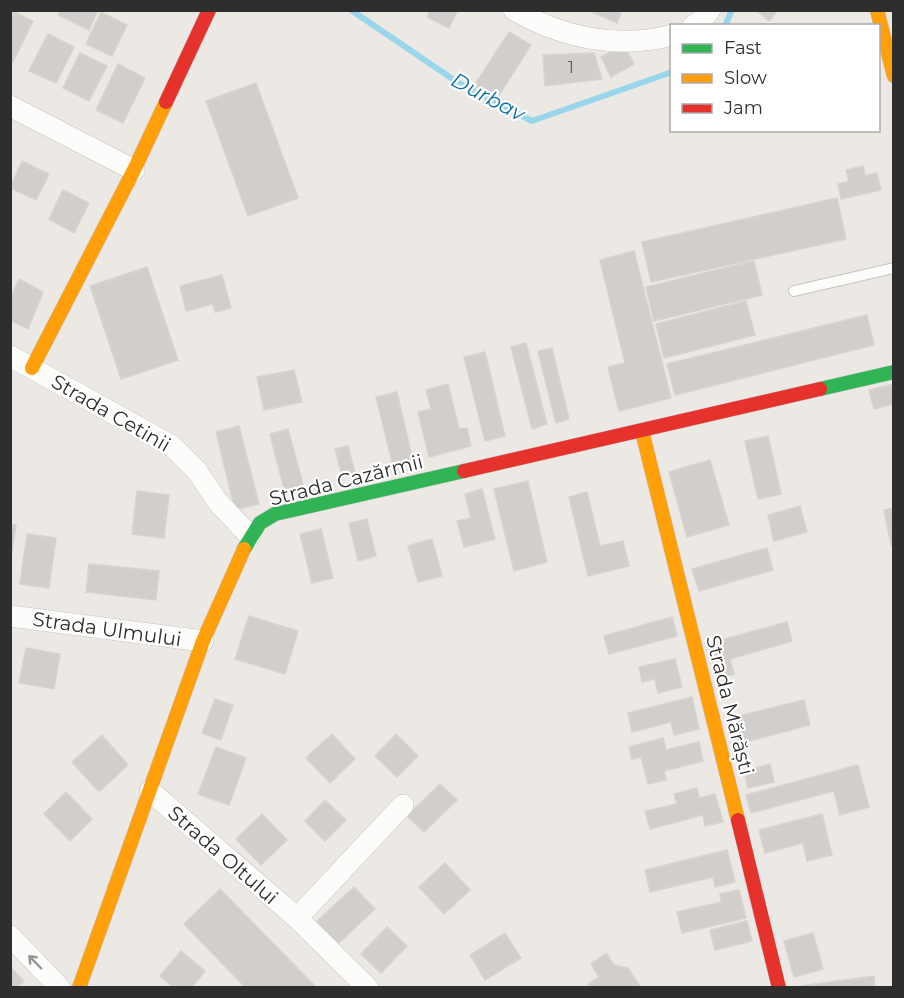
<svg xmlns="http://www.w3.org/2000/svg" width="904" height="998" viewBox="0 0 904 998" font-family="Montserrat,sans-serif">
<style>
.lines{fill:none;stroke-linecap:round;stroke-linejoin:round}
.stream{stroke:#99d6ec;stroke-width:6}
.building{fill:#d1cecb;stroke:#d7d4d0;stroke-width:1.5}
.lane-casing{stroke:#c5c4c5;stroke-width:12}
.street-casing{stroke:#c5c4c5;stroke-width:22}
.fast-casing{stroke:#c5c4c5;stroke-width:15}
.slow-casing{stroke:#c5c4c5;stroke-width:15}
.jam-casing{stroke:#c5c4c5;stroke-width:15}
.lane{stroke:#fcfcfb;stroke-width:10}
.street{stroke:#fcfcfb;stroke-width:21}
.fast{stroke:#30b455;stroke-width:14}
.slow{stroke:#ff9f0a;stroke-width:14}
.jam{stroke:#e5322d;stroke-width:14}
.oneway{stroke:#959594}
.labels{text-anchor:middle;stroke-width:4.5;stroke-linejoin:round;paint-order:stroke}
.number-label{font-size:16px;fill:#585857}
.street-label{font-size:20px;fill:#2e2e2e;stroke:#fff}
.water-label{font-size:21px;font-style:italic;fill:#0d6fa3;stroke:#fff}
</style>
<rect width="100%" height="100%" fill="#ece8e4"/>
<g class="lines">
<path class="stream" d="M351 10 457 82 532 121 672 72
M725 26 732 10"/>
</g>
<path class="building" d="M60 10H98L89 30 58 15Z
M430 10H458L449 28 427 17Z
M588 10H622L617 23Z
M756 10H778L769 21Z
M14 12 33 21 13 62 10 61V20Z
M101 12 127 25 112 56 86 44Z
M509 32 531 45 496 100 474 86Z
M48 34 74 47 56 83 29 71Z
M624 45 634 64 611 77 601 57Z
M80 53 107 66 89 101 63 88Z
M594 53 602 79 545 86 543 55Z
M118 64 145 78 123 123 96 110Z
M256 83 298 198 248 216 206 101Z
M22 161 49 174 36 200 10 188Z
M863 166 865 176 877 173 881 190 841 199 838 184 849 181 846 170Z
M63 190 89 203 74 233 49 219Z
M837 198 846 239 651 282 642 242Z
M634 251 671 398 619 411 608 367 625 363 600 260Z
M754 261 762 295 654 321 646 287Z
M147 267 178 360 121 379 90 286Z
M222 275 231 308 215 312 213 304 186 311 180 286Z
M19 279 43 292 28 329 10 320V299Z
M746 301 755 335 664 358 656 324Z
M867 315 874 345 675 395 667 364Z
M526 343 547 424 532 429 511 347Z
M552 348 569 419 556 423 538 351Z
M485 352 505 436 485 441 464 357Z
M294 370 302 402 264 410 257 377Z
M448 384 459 429 467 428 471 446 429 457 418 412 431 409 426 390Z
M894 384V404L874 409 869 390Z
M397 392 413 461 393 466 376 397Z
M239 426 259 504 235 510 216 432Z
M288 429 304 488 285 493 270 434Z
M768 436 781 494 758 499 745 441Z
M348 446 355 473 342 476 335 449Z
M710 460 729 525 687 537 669 472Z
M528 481 547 562 514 571 494 489Z
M482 489 495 539 464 547 457 521 471 518 465 494Z
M137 491 169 495 164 538 132 534Z
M587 492 600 546 623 541 629 566 588 576 569 497Z
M800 506 807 532 774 541 768 515Z
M894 508V544L891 545 884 510Z
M367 519 376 556 358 561 349 523Z
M10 524 16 525 10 565Z
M321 529 333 578 312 583 300 534Z
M27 534 56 538 49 588 20 584Z
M432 539 442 576 418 582 408 546Z
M767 548 773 570 699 591 692 569Z
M89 564 159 571 156 600 86 592Z
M249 616 298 631 285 674 235 659Z
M672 617 677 636 609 654 604 636Z
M787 622 792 641 730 659 734 674 717 679 707 644Z
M26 648 60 654 54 689 19 683Z
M675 659 682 687 658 693 655 679 642 682 639 667Z
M692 697 699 729 674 735 671 722 632 732 628 713Z
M215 699 233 705 221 740 202 733Z
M804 700 810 725 738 744 731 718Z
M332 734 355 759 330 783 306 758Z
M396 734 418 756 397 777 375 756Z
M102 735 128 765 99 792 72 762Z
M663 738 666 750 699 742 703 761 664 771 666 780 648 784 641 757 632 759 629 747Z
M216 747 246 758 229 805 198 794Z
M770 764 774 782 748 788 744 771Z
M858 765 869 807 840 815 834 791 751 813 746 795Z
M440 784 457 800 424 832 407 816Z
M697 788 699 798 715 794 723 822 705 826 703 815 650 829 645 811 677 804 674 794Z
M66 792 92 819 70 841 44 814Z
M325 800 346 820 325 841 305 821Z
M262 814 287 840 261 865 236 839Z
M822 814 832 855 807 861 803 843 765 853 759 830Z
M727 850 735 882 715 887 713 877 650 892 645 870Z
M445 863 470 890 444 914 419 887Z
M354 887 375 909 338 944 316 922Z
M220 889 317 988H246L184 924Z
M739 890 746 918 682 933 677 912 721 902 720 894Z
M747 921 752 941 715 950 710 930Z
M387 927 407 946 381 973 361 954Z
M505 933 521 958 485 980 470 955Z
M813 933 823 969 794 977 784 941Z
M181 951 205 971 191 988H174L160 976Z
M606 953 614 965 628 968 641 988H590L588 984 599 977 591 964Z
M10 967 24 981 17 988H10Z
M874 976 875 988 800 986Z"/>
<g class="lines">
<g class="lane-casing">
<path id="lane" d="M794 291 894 268"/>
</g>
<g class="street-casing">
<path id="street" d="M514 10C561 37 618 50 672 35
M693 26 701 21 710 10
M10 106 134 170
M10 356 172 446 197 471 217 501 250 536
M10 616 203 641
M150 791 297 918 403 805
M297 918 368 988
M10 936 60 988"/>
</g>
<g class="fast-casing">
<path id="fast" d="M820 389 894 372
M244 549 260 523 275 514 464 471"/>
</g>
<g class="slow-casing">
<path id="slow" d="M877 10 894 76
M32 368 134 170 166 102
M642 431 738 820
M79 988 203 641 244 549"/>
</g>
<g class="jam-casing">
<path id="jam" d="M166 102 209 10
M464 471 820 389
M738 820 779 988"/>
</g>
<use href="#lane" class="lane"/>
<use href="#street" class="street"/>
<use href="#fast" class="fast"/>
<use href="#slow" class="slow"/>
<use href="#jam" class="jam"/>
</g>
<defs><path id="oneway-shaft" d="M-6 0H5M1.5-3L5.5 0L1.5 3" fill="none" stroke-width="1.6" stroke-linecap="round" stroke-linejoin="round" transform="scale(1.5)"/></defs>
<use class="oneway" href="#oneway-shaft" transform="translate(35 962) rotate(-134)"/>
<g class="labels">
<g class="number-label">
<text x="571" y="73">1</text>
</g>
<g class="street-label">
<text transform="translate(111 413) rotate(30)" y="7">Strada Cetinii</text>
<text transform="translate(346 480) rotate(-14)" y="7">Strada Cazărmii</text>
<text transform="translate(107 629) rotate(8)" y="7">Strada Ulmului</text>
<text transform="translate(730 705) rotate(76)" y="7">Strada Mărăști</text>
<text transform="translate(223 855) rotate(41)" y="7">Strada Oltului</text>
</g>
<g class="water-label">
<text transform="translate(488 97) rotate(28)" y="7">Durbav</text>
</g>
</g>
<rect width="904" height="998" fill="none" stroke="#2e2e2e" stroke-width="24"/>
<rect x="670" y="24" width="210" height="108" fill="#ffffff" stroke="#ababab" stroke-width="1.5"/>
<rect x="682" y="44" width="30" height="9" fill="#30b455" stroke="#ababab" stroke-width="1.5"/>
<text x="724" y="54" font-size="18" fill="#2e2e2e">Fast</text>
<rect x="682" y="74" width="30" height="9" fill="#ff9f0a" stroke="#ababab" stroke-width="1.5"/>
<text x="724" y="84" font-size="18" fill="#2e2e2e">Slow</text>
<rect x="682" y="104" width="30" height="9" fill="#e5322d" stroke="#ababab" stroke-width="1.5"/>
<text x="724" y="114" font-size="18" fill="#2e2e2e">Jam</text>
</svg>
